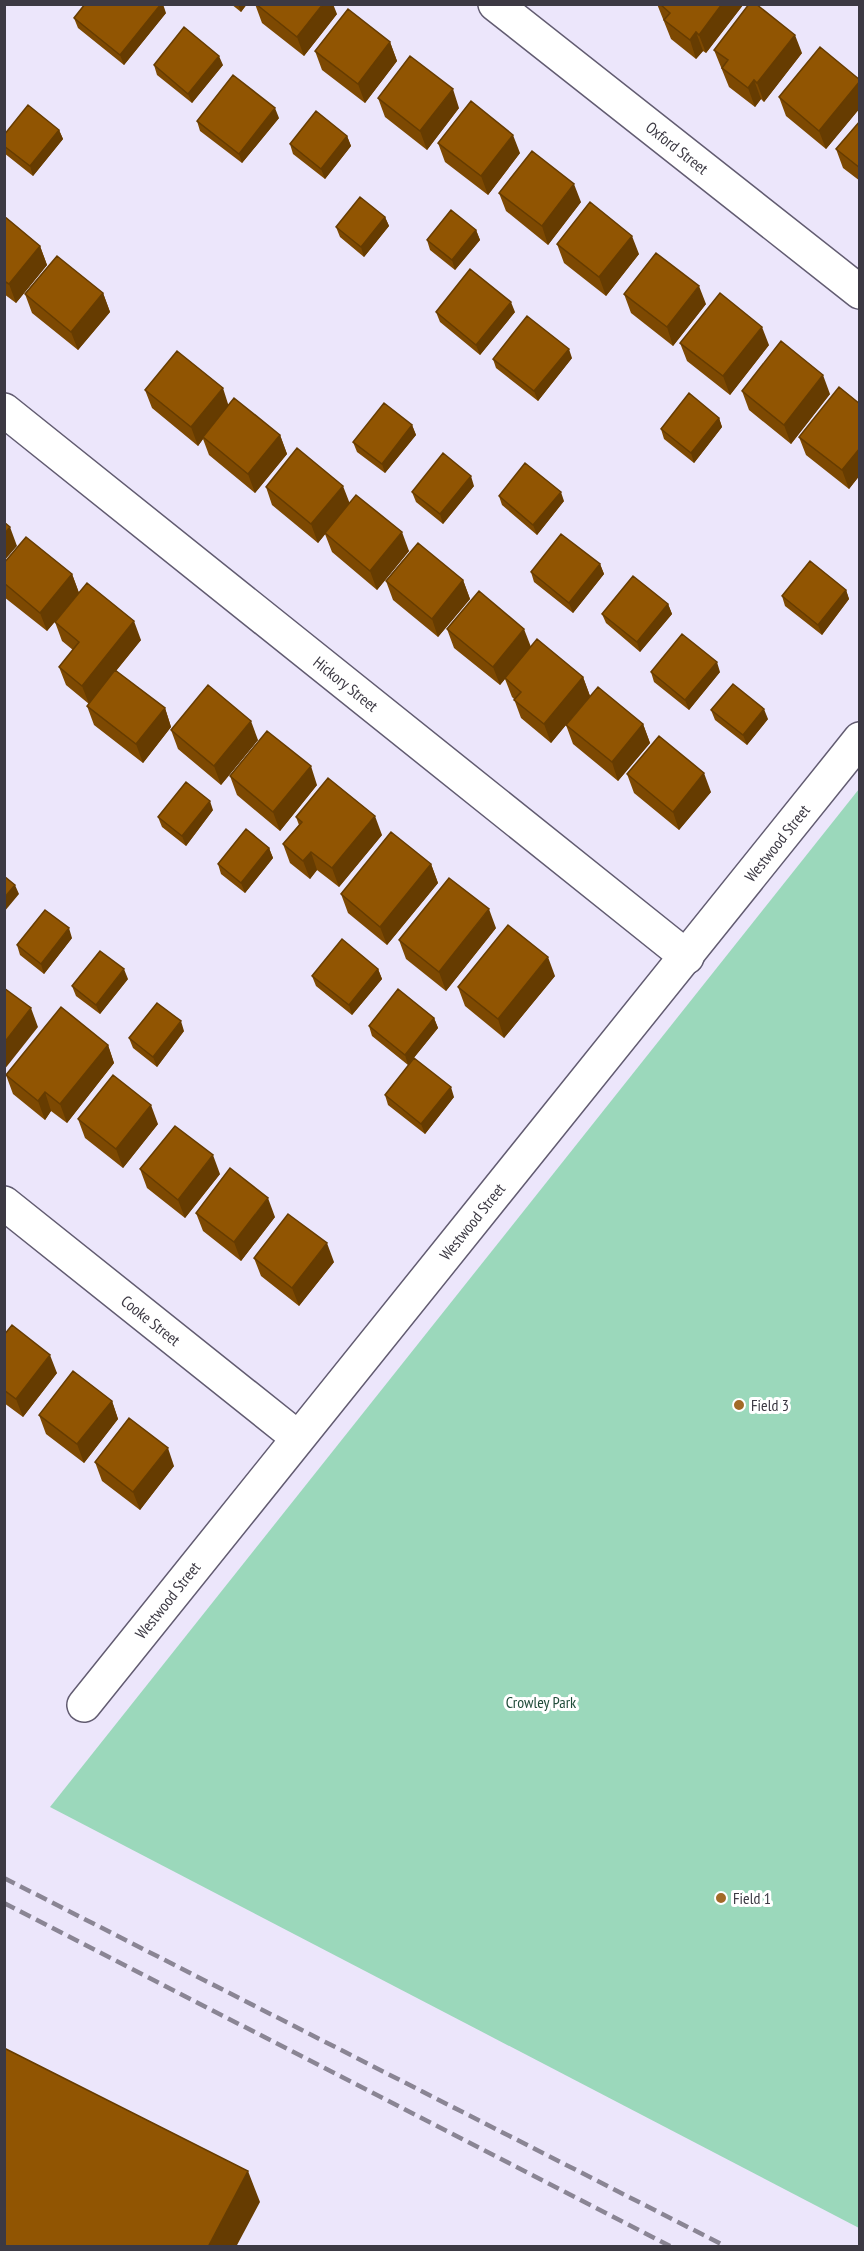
<svg xmlns="http://www.w3.org/2000/svg" width="864" height="2251" viewBox="0 0 864 2251" font-family="'PT Sans Narrow',sans-serif">
<style>
.green{fill:#9bd8bb}
.lines{fill:none;stroke-linecap:round;stroke-linejoin:round}
.street-casing{stroke:#625c71;stroke-width:36}
.street{stroke:#fff;stroke-width:33}
.rail{stroke:#8a8594;stroke-width:4.5;stroke-dasharray:12 6;stroke-linecap:butt}
.wall{fill:#7d4902}
.shaded-wall{fill:#663c01}
.building{fill:#915502;stroke:#663c01;stroke-width:1.5}
.poi-dot{fill:#a36a28;stroke:#fff;stroke-width:2}
.labels{text-anchor:middle;stroke-width:6;stroke-linejoin:round;paint-order:stroke}
.street-label{font-size:16px;fill:#3c3943;stroke:#fff}
.poi-label{font-size:16px;fill:#3c3943;stroke:#fff;text-anchor:start}
.park-label{font-size:16px;fill:#214c3a;stroke:#fff}
</style>
<rect width="100%" height="100%" fill="#ece6fb"/>
<path class="green" d="M859 789V2228L50 1807Z"/>
<g class="lines">
<g class="street-casing">
<g id="street">
<path id="s1" d="M495 4 860 292"/>
<path id="s2" d="M4 410 687 957"/>
<path id="s3" d="M4 1203 297 1437"/>
<path id="s4" d="M84 1705C341 1381 603 1062 860 739"/>
</g>
</g>
<use href="#street" class="street"/>
<path class="rail" d="M4 1878 725 2246
M4 1903 670 2246"/>
</g>
<path class="wall" d="M231 4H247L241 12Z
M255 4 337 14 304 56 262 23Z
M657 4H743V5L706 53 703 51 696 59 671 39Z
M166 13 124 65 78 28 74 18Z
M390 42 397 61 365 103 322 70 315 51Z
M714 50 802 53 764 102 761 99 755 107 729 87Z
M154 65H223L192 103 157 75Z
M860 80V108L826 149 786 116 779 97Z
M378 98 459 108 427 150 385 117Z
M279 118 242 163 200 131 197 121Z
M860 121V181L843 168 836 149Z
M59 130 63 139 33 176 4 153V135Z
M347 136 351 146 325 179 293 154 290 144Z
M438 143 520 153 488 195 445 162Z
M499 193 581 202 548 245 506 211Z
M4 216 40 246 47 265 16 303 4 294Z
M385 217 389 226 364 257 340 237 336 227Z
M476 230 480 240 455 270 430 250 427 240Z
M557 244 639 254 606 296 564 263Z
M103 293 110 312 78 350 32 313 25 294Z
M624 294 706 304 673 346 631 313Z
M436 312H515L480 355 440 322Z
M680 343 769 345 730 395 687 361Z
M572 358 538 401 496 368 493 359Z
M145 390 229 405 280 435 287 454 255 493 209 455 203 439 198 446 152 408Z
M742 391 830 394 791 444 749 410Z
M860 404V475L849 489 806 455 799 437Z
M719 418 722 427 694 463 664 439 661 429Z
M412 425 416 435 385 473 357 452 353 442Z
M474 486 443 524 416 502 412 492Z
M266 487 349 503 409 551 377 590 332 552 325 534 318 543 272 505Z
M499 496 564 501 537 535 502 505Z
M4 563 72 574 79 593 47 631 4 597Z
M600 564 604 574 573 613 534 582 531 572Z
M463 580 470 599 438 637 393 600 386 581Z
M846 590 849 599 822 635 785 606 782 596Z
M668 604 672 614 640 652 606 623 602 614Z
M55 622 141 640 116 671 165 708 171 727 143 763 94 725 87 706 89 704 66 685 59 667 73 650 62 641Z
M447 629 531 647 583 677 590 696 551 743 521 718 514 699 512 697 505 679 500 685 454 648Z
M651 672H720L689 710 654 682Z
M711 710 768 719 747 745 715 720Z
M643 724 650 743 618 781 573 744 566 725Z
M171 730 258 740 221 785 178 749Z
M627 774 711 792 679 830 634 793Z
M230 776 317 785 280 831 237 795Z
M213 810 186 846 162 827 158 817Z
M296 817 382 835 339 887 317 870 310 879 290 863 283 844 299 825Z
M269 848 273 858 245 893 221 874 218 864Z
M431 864 438 883 387 945 348 913 341 894Z
M496 928 446 991 406 959 399 940Z
M72 938 44 974 20 955 17 945Z
M378 969 382 979 352 1015 316 986 312 976Z
M555 976 504 1038 465 1006 458 987Z
M128 979 100 1014 76 996 72 986Z
M434 1018 438 1028 408 1065 372 1036 369 1026Z
M184 1031 157 1067 133 1048 129 1038Z
M108 1045 114 1063 67 1123 51 1111 45 1120 13 1094 6 1075Z
M385 1095 454 1097 425 1134 388 1105Z
M78 1119 158 1124 123 1168 85 1138Z
M140 1169 220 1174 185 1218 147 1188Z
M196 1213 275 1217 241 1261 203 1231Z
M254 1258 334 1262 299 1306 261 1276Z
M4 1335 57 1373 23 1417 4 1403Z
M112 1401 118 1419 84 1463 46 1434 39 1415Z
M95 1462 174 1466 140 1510 102 1481Z"/>
<path class="shaded-wall" d="M161 4H163L166 13 124 65 120 55Z
M238 4H247L241 12Z
M323 4H333L337 14 304 56 297 37Z
M722 4 743 5 706 53 699 35Z
M696 32 703 51 696 59 690 40Z
M795 35 802 53 764 102 757 83Z
M390 42 397 61 365 103 358 84Z
M219 56 223 65 192 103 188 94Z
M754 80 761 99 755 107 748 88Z
M860 81V108L826 149 819 131Z
M453 89 459 108 427 150 420 131Z
M275 108 279 118 242 163 239 154Z
M59 130 63 139 33 176 30 166Z
M513 135 520 153 488 195 481 176Z
M347 136 351 146 325 179 321 169Z
M574 184 581 202 548 245 542 226Z
M385 217 389 226 364 257 361 247Z
M476 230 480 240 455 270 452 260Z
M632 236 639 254 606 296 599 277Z
M40 246 47 265 16 303 9 284Z
M699 286 706 304 673 346 667 327Z
M103 293 110 312 78 350 71 332Z
M511 302 515 312 480 355 476 345Z
M762 327 769 345 730 395 723 376Z
M569 349 572 358 538 401 534 391Z
M823 375 830 394 791 444 784 425Z
M223 388 229 407 203 437V439L198 446 191 427Z
M719 418 722 427 694 463 691 453Z
M412 425 416 435 385 473 382 464Z
M280 435 287 454 255 493 248 474Z
M860 448V475L849 489 842 470Z
M471 476 474 486 443 524 440 514Z
M343 486 350 504 318 543 311 524Z
M561 492 564 501 537 535 533 525Z
M10 527 17 546 4 561V534Z
M402 532 409 551 377 590 370 571Z
M600 564 604 574 573 613 569 603Z
M72 574 79 593 47 631 40 613Z
M463 580 470 599 438 637 432 619Z
M846 590 849 599 822 635 818 625Z
M668 604 672 614 640 652 637 642Z
M134 621 141 640 89 704 82 686Z
M524 629 531 647 500 685 493 667Z
M717 662 720 672 689 710 685 700Z
M583 677 590 696 551 743 544 724Z
M165 708 171 727 143 763 136 744Z
M764 709 768 719 747 745 743 735Z
M251 721 258 740 221 785 214 766Z
M643 724 650 743 618 781 612 762Z
M311 766 317 785 280 831 273 812Z
M704 773 711 792 679 830 673 812Z
M210 801 213 810 186 846 182 836Z
M375 816 382 835 339 887 332 868Z
M269 848 273 858 245 893 241 883Z
M311 852 317 870 310 879 303 861Z
M431 864 438 883 387 945 380 927Z
M15 885 19 894 4 912V898Z
M489 909 496 928 446 991 439 972Z
M69 928 72 938 44 974 41 964Z
M548 957 555 976 504 1038 498 1019Z
M124 969 128 979 100 1014 96 1005Z
M378 969 382 979 352 1015 349 1005Z
M31 1008 38 1027 4 1070V1043Z
M434 1018 438 1028 408 1065 405 1055Z
M181 1021 184 1031 157 1067 153 1057Z
M108 1045 114 1063 67 1123 60 1104Z
M451 1087 454 1097 425 1134 421 1124Z
M45 1092 51 1111 45 1120 38 1101Z
M151 1105 158 1124 123 1168 116 1149Z
M213 1155 220 1174 185 1218 178 1200Z
M268 1198 275 1217 241 1261 234 1242Z
M327 1243 334 1262 299 1306 292 1288Z
M50 1355 57 1373 23 1417 16 1399Z
M112 1401 118 1419 84 1463 77 1444Z
M168 1448 174 1466 140 1510 133 1492Z
M248 2171 260 2202 236 2247H208Z"/>
<path class="building" d="M85 4H161L120 55 74 18Z
M256 4H323L297 37Z
M660 4H722L699 35 696 32 690 40 664 20 670 13Z
M749 4H756L795 35 757 83 754 80 748 88 722 68 728 60 714 50Z
M348 9 390 42 358 84 315 51Z
M184 27 219 56 188 94 154 65Z
M820 47 860 80V81L819 131 779 97Z
M410 56 453 89 420 131 378 98Z
M233 75 275 108 239 154 197 121Z
M471 101 513 135 481 176 438 143Z
M28 105 59 130 30 166 4 146V135Z
M316 111 347 136 321 169 290 144Z
M860 121V168L836 149Z
M532 151 574 184 542 226 499 193Z
M360 197 385 217 361 247 336 227Z
M590 202 632 236 599 277 557 244Z
M451 210 476 230 452 260 427 240Z
M4 216 40 246 9 284 4 281Z
M656 253 699 286 667 327 624 294Z
M57 256 103 293 71 332 25 294Z
M470 269 511 302 476 345 436 312Z
M720 293 762 327 723 376 680 343Z
M527 316 569 349 534 391 493 359Z
M781 341 823 375 784 425 742 391Z
M177 351 223 388 191 427 145 390Z
M839 387 860 404V448L842 470 799 437Z
M689 393 719 418 691 453 661 429Z
M234 398 280 435 248 474 203 437Z
M384 403 412 425 382 464 353 442Z
M297 448 343 486 311 524 266 487Z
M443 453 471 476 440 514 412 492Z
M525 463 561 492 533 525 499 496Z
M356 495 402 532 370 571 325 533Z
M4 522 10 527 4 534Z
M561 534 600 564 569 603 531 572Z
M26 537 72 574 40 613 4 583V563Z
M418 543 463 580 432 619 386 581Z
M810 561 846 590 818 625 782 596Z
M633 576 668 604 637 642 602 614Z
M87 583 134 621 82 686 59 667 79 642 55 622Z
M479 591 524 629 493 667 447 629Z
M682 634 717 662 685 700 651 672Z
M537 639 583 677 544 724 514 700 521 692 505 678Z
M115 670 165 708 136 744 87 706Z
M733 684 764 709 743 735 711 710Z
M208 685 251 721 214 766 171 730Z
M598 687 643 724 612 762 566 725Z
M267 731 311 766 273 812 230 776Z
M659 736 704 773 673 812 627 774Z
M328 778 375 816 332 868 311 852 303 861 283 844 302 822 296 817Z
M186 782 210 801 182 836 158 817Z
M246 829 269 848 241 883 218 864Z
M391 832 431 864 380 927 341 894Z
M4 876 15 885 4 898Z
M449 878 489 909 439 972 399 940Z
M45 910 69 928 41 964 17 945Z
M508 925 548 957 498 1019 458 987Z
M342 939 378 969 349 1005 312 976Z
M100 951 124 969 96 1005 72 986Z
M4 988 31 1008 4 1043Z
M398 989 434 1018 405 1055 369 1026Z
M157 1003 181 1021 153 1057 129 1038Z
M61 1007 108 1045 60 1104 45 1092 38 1101 6 1075Z
M414 1058 451 1087 421 1124 385 1095Z
M113 1075 151 1105 116 1149 78 1119Z
M175 1126 213 1155 178 1200 140 1169Z
M230 1168 268 1198 234 1242 196 1213Z
M288 1214 327 1243 292 1288 254 1258Z
M12 1325 50 1355 16 1399 4 1390V1335Z
M73 1371 112 1401 77 1444 39 1415Z
M129 1418 168 1448 133 1492 95 1462Z
M4 2048 248 2171 208 2247H4Z"/>
<g class="poi-dot">
<circle cx="739" cy="1405" r="6"/>
<circle cx="721" cy="1898" r="6"/>
</g>
<g class="labels">
<g class="street-label">
<text dy="6" stroke="none"><textPath href="#s1" startOffset="232">Oxford Street</textPath></text>
<text dy="6" stroke="none"><textPath href="#s2" startOffset="438">Hickory Street</textPath></text>
<text dy="6" stroke="none"><textPath href="#s4" startOffset="1106">Westwood Street</textPath></text>
<text dy="6" stroke="none"><textPath href="#s4" startOffset="620">Westwood Street</textPath></text>
<text dy="6" stroke="none"><textPath href="#s3" startOffset="188">Cooke Street</textPath></text>
<text dy="6" stroke="none"><textPath href="#s4" startOffset="134">Westwood Street</textPath></text>
</g>
<g class="poi-label">
<text x="751" y="1411">Field 3</text>
<text x="733" y="1904">Field 1</text>
</g>
<g class="park-label">
<text x="541" y="1708">Crowley Park</text>
</g>
</g>
<rect width="864" height="2251" fill="none" stroke="#3c3943" stroke-width="12"/>
</svg>
